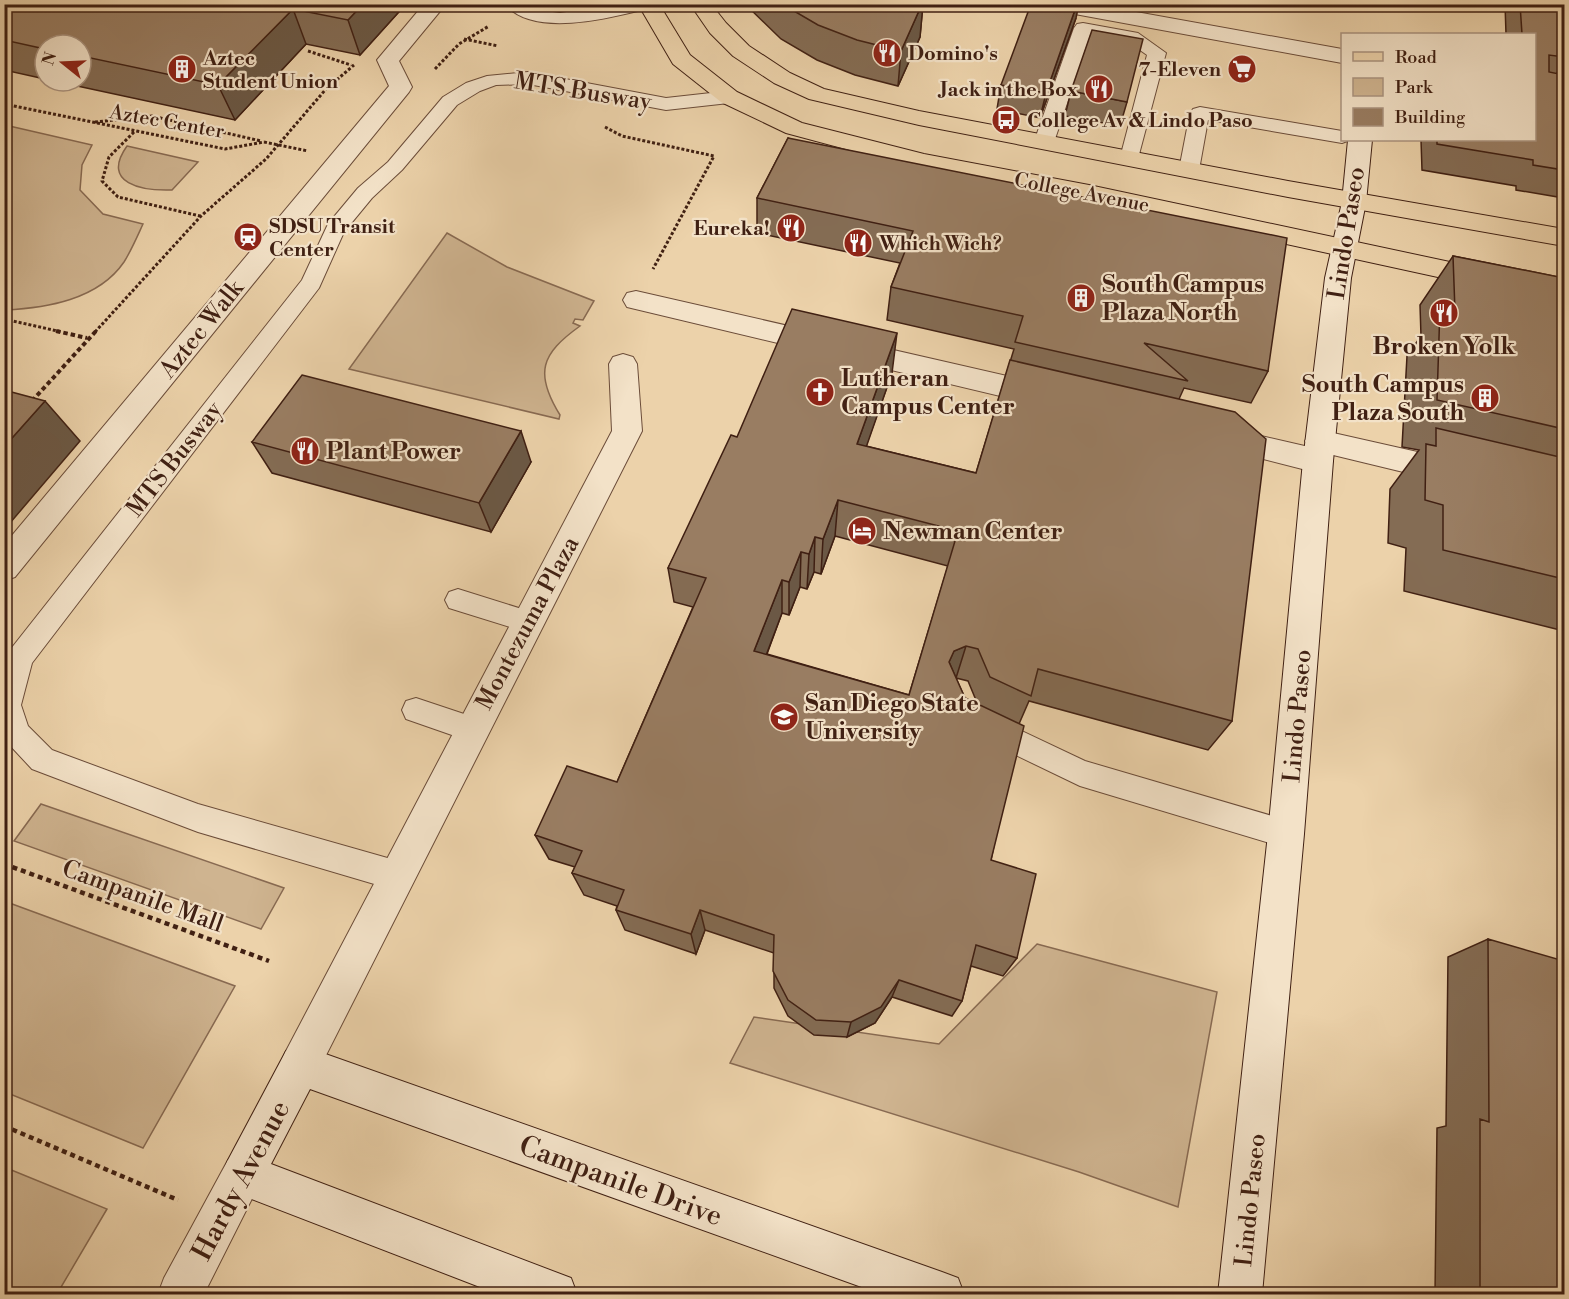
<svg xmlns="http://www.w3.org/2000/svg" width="1569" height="1299" viewBox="0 0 1569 1299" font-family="'Libre Bodoni',serif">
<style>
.green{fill:#cfb490;stroke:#886a52;stroke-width:1.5}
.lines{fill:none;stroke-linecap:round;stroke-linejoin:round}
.lane-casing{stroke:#6b4c39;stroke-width:2}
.street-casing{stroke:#6b4c39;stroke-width:2}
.secondary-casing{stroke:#402013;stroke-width:2}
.primary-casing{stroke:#402013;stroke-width:2}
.path-far2{stroke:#402013;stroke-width:3;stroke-dasharray:3 2;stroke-linecap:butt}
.path-far1{stroke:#402013;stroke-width:4;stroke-dasharray:4.5 3;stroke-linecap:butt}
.path{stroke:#402013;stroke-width:4.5;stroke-dasharray:5 4;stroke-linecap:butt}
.lane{fill:#f3e2c8;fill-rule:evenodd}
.street{fill:#f3e2c8;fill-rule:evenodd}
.secondary{fill:#f3e2c8;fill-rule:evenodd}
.primary{fill:#ecd2aa;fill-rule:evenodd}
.path-bridge{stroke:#402013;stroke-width:3;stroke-dasharray:3 2;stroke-linecap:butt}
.wall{fill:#846c54;stroke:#402013;stroke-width:1.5;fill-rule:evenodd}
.shaded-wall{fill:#6b5845;stroke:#402013;stroke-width:1.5}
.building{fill:#997d62;stroke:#402013;stroke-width:1.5;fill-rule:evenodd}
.labels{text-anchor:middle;stroke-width:4.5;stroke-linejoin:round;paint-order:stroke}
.far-poi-label{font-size:20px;font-weight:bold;fill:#402013;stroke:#f3e2c8;text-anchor:start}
.far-street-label{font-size:20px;fill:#402013;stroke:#f3e2c8}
.street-label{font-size:24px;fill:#402013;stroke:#f3e2c8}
.poi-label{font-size:24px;font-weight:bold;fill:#402013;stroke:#f3e2c8;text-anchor:start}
.near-street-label{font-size:28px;fill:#402013;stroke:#f3e2c8}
</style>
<rect width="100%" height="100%" fill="#ecd2aa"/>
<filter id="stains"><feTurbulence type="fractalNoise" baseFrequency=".00333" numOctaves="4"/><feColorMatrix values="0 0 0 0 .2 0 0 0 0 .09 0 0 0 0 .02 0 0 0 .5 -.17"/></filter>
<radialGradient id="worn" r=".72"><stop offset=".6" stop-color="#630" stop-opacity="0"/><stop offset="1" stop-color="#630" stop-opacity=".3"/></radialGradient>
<path class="green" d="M5 125 92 145 82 165 80 190 103 214 143 224C137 237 131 251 124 262 98 300 46 308 5 310Z
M127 146 198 162 172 190C143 191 100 184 127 146Z
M447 233 507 267 594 301 583 320 575 319 573 323 580 326C541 354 534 373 560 415L559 419 349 369Z
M41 804 284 888 261 929 14 841Z
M4 901 235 986 143 1148 5 1092Z
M1037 944 1217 992 1178 1207 1079 1172 730 1063 754 1017 939 1044Z
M4 1167 107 1209 57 1294H5Z"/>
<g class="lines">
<g class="lane-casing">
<path id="lane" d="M505 4H527L545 11 560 13 619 4H652L650 8C614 17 533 39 505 4Z
M1083 23 1138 33 1166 53 1137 162 1130 164 1123 162 1120 158 1147 55 1127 41 1090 35 1054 142 1051 146H1037L1034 142 1074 28 1077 24Z
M528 72 666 98 729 91 736 93 738 97 736 101 729 103 666 110 528 84 496 85 480 91 457 105 402 170 372 198 344 232 319 288 32 663 21 705 28 726 52 750 198 804 398 861 409 866 413 876 409 886 398 891 198 832 32 769 4 739V665L10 650 302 280 328 224 358 188 388 162 443 97 466 83 487 76Z
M1200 107 1342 131V140H1350L1342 143 1208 120 1199 170 1196 175 1189 176 1182 175 1179 170 1190 113 1193 109Z
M458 589 538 614 542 622 538 630 529 633 449 608 445 600 449 592Z
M416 698 482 720 486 729 482 738 472 742 406 719 402 710 406 701Z
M986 714 1085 761 1286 820 1297 824 1301 834 1297 844 1286 848 1080 786 976 736 972 727 976 718Z"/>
</g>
<g class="street-casing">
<path id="street" d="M424 4H446L399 61 412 87 409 92 15 577 4 581V545L389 86 377 60Z
M1043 4H1092L1342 49V63L1053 10 1045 9Z
M636 291 1046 385 1056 388 1060 396 1056 404 1046 407 627 307 623 300 627 293Z
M623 354 633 357 637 364 642 431 314 1079 300 1085 286 1079 280 1065 286 1051 612 431 609 364 613 357Z
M1222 427 1309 447 1305 441 1310 433 1320 430 1453 460 1464 464 1468 472 1464 480 1453 484 1329 454 1333 461 1328 469 1318 473 1212 446 1207 438 1212 430Z
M243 1154 258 1160 264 1175 204 1294H158L164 1278 228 1160Z"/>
</g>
<g class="secondary-casing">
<path id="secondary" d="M1348 140H1372L1366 202 1351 278 1333 461 1304 834 1262 1294H1218L1268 834 1303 461 1325 278 1342 202Z
M300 1045 942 1272 958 1278 964 1294H881L310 1089 271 1164 571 1278 577 1294H498L228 1190 222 1175 228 1160 286 1051Z"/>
</g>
<g class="primary-casing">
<path id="primary" d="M638 4H659L690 55 737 92 802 123 924 154 1089 185 1525 278 1564 283V301L1525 296 1089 201 924 170 786 133 721 102 673 64Z
M690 4H711L726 23 749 46 790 73 824 89 919 111 1288 181 1564 229V246L1288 197 919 125 809 99 774 83 733 56 710 33Z"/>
</g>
<path class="path-far2" d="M464 39 498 46
M308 51 351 65
M435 69 459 44 489 26
M4 104 225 149 264 142
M95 122 152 116 261 141
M605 127 622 136 714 156 653 269
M134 132 109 157 102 181 118 197 200 216
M4 319 62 332
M95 332 201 216 266 159 326 89 354 65"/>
<path class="path-far1" d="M56 331 87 338
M32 401 96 331"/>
<path class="path" d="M4 864 269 961
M4 1126 178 1200"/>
<use href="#lane" class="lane"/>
<use href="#street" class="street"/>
<use href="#secondary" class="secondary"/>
<use href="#primary" class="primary"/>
<path class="path-bridge" d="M264 142 308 151"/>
</g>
<path class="wall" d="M4 4H406L360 55 306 44 235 120 54 81H81V45H45V79L4 70Z
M745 4H923L920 37 898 86 855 75 817 60 781 39Z
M1505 4H1564V62L1557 73 1564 75V198L1516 190V186L1422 170 1421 140H1534V34H1506Z
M1076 18 1040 118 997 109 1001 85Z
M1071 91 1127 102 1120 126 1065 116Z
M788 138 1268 371 1251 403 1184 388 1179 399 1232 721 1208 750 1029 701 1019 724 991 860 1017 958 1003 976 971 966 962 1001 952 1016 892 997 875 1023 847 1037 814 1035 788 1016 774 988V953L705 930 696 954 625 930 616 910 617 906 584 895 572 873 575 867 549 859 535 835 617 782 693 607 674 602 668 568 737 437 892 373 866 446 976 473 1014 349 887 320 891 287 900 263 757 233V198ZM835 536 948 566 909 695 767 654 782 613 789 615 800 587 807 589 814 572 821 574ZM956 678 968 681 978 705 965 698Z
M1453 256 1564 278V631L1404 591 1406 548 1388 543 1390 489 1419 450 1402 447 1407 356 1421 336 1420 305Z
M252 442 531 462 491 532 272 473Z
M1488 939 1564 1294H1435L1437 1128 1446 1126 1448 957Z"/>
<path class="shaded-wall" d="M363 4H406L360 55 348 20Z
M922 4H923L920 37 898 86 901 51Z
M1077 4H1079L1076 18 1040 118 1046 93Z
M293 9 306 44 235 120 218 85Z
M897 333 892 373 854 482 857 444Z
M45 401 80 441 4 530V447Z
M521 431 531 462 491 532 479 503Z
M838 500 835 536 821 574 823 539Z
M815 537 814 572 807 589 809 554Z
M801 552 800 587 789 615V582Z
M782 580V613L756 682 754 651Z
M966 646 956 678 949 662 954 651Z
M700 910 705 930 696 954 691 934Z
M899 980 892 997 875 1023 847 1037 851 1022Z"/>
<path class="building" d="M4 4H363L348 20 293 9 218 85 81 56V45H45V49L4 40Z
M782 4H922L901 51 857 40 818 25Z
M1031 4H1077L1046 93 1001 85Z
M1520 4H1564V57L1549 55V72L1564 75V170L1533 165V160L1437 144V140H1534V34H1522Z
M1092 30 1143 39 1127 102 1071 91Z
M788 138 1287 238 1268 371 1144 343 1188 381 1015 342 1023 316 891 287 913 231 757 198Z
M1453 256 1564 278V429L1437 400 1440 307 1455 311Z
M792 309 897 333 857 444 976 473 1010 360 1235 412 1266 439 1232 721 1038 669 1031 696 990 677 978 649 966 646 954 651 949 662 965 698 1024 726 991 860 1036 874 1017 958 976 945 962 1001 899 980 881 1007 851 1022 816 1020 788 1000 773 971 774 935 700 910 691 934 616 910 624 890 572 873 582 851 535 835 567 766 617 782 706 578 668 568 731 435 737 437ZM838 500 958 531 909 695 754 651 782 580 789 582 801 552 809 554 815 537 823 539Z
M302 375 521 431 479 503 252 442Z
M4 390 45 401 4 447Z
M1436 428 1564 458V579L1443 550V505L1425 500 1426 444 1436 446Z
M1488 939 1564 961V1294H1480V1119L1489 1122Z"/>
<defs>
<g id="restaurant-disc" transform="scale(1.5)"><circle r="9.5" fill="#8f2418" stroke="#f3e2c8"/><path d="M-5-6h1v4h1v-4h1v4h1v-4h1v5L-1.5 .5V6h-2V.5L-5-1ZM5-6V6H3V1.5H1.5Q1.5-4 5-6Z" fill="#fff"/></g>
<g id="building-disc" transform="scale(1.5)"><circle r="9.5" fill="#8f2418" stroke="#f3e2c8"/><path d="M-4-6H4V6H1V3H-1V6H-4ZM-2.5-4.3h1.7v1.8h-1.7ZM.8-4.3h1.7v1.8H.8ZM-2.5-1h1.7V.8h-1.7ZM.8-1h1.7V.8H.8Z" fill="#fff"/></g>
<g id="supermarket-disc" transform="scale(1.5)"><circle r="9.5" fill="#8f2418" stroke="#f3e2c8"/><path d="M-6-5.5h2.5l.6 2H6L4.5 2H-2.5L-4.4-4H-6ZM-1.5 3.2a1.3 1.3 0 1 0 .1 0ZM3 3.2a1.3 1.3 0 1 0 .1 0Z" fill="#fff"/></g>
<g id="bus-disc" transform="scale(1.5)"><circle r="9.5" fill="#8f2418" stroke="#f3e2c8"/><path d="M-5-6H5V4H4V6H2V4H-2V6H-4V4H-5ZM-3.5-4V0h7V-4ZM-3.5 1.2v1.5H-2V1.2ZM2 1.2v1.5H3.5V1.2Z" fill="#fff"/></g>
<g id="station-disc" transform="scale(1.5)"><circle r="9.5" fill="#8f2418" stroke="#f3e2c8"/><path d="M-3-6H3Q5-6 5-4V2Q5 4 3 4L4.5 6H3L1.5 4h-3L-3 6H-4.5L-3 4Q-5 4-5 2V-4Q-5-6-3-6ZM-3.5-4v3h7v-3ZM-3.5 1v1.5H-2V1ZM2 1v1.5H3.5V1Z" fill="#fff"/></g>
<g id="church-disc" transform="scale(1.5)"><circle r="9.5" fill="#8f2418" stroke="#f3e2c8"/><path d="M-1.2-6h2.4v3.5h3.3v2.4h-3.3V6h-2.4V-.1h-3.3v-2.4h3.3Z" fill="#fff"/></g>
<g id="hotel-disc" transform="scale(1.5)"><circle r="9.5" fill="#8f2418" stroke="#f3e2c8"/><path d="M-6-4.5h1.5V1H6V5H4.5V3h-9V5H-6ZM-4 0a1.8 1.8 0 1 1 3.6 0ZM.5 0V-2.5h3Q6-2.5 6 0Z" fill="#fff"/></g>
<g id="university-disc" transform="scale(1.5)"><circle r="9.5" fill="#8f2418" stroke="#f3e2c8"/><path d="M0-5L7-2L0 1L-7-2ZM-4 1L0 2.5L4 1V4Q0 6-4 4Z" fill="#fff"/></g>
</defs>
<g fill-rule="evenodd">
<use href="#restaurant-disc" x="887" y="53"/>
<use href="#building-disc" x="182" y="69"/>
<use href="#supermarket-disc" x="1242" y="69"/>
<use href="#restaurant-disc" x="1099" y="89"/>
<use href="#bus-disc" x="1006" y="120"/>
<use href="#restaurant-disc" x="791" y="228"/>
<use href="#station-disc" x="248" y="237"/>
<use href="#restaurant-disc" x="858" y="243"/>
<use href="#building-disc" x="1081" y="298"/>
<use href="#restaurant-disc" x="1444" y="313"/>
<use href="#church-disc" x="820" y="392"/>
<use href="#building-disc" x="1485" y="398"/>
<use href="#restaurant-disc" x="305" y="451"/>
<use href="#hotel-disc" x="862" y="531"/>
<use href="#university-disc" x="784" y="717"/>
</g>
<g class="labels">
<g class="far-poi-label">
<text x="908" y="60">Domino's</text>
<text x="203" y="65">Aztec<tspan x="203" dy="23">Student Union</tspan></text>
<text x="1221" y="76" text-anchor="end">7-Eleven</text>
<text x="1078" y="96" text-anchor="end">Jack in the Box</text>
<text x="1027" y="127">College Av &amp; Lindo Paso</text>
<text x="269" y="233">SDSU Transit<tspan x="269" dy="23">Center</tspan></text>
<text x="770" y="235" text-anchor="end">Eureka!</text>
<text x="879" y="250">Which Wich?</text>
</g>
<g class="far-street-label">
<text transform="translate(167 121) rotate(10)" y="7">Aztec Center</text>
<text transform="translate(1082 192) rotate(11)" y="7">College Avenue</text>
</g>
<g class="street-label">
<text transform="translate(583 91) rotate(9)" y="8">MTS Busway</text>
<text transform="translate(1346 233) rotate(-81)" y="8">Lindo Paseo</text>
<text transform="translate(201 329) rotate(-51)" y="8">Aztec Walk</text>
<text transform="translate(174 459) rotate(-52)" y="8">MTS Busway</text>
<text transform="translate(527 623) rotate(-62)" y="8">Montezuma Plaza</text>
<text transform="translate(1297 716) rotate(-85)" y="8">Lindo Paseo</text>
<text transform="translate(143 896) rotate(20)" y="8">Campanile Mall</text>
<text transform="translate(1250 1200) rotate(-84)" y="8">Lindo Paseo</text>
</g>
<g class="poi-label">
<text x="1102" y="292">South Campus<tspan x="1102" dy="28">Plaza North</tspan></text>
<text x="1444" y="354" text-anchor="middle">Broken Yolk</text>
<text x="841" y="386">Lutheran<tspan x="841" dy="28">Campus Center</tspan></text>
<text x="1464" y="392" text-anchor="end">South Campus<tspan x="1464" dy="28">Plaza South</tspan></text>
<text x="326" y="459">Plant Power</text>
<text x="883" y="539">Newman Center</text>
<text x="805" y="711">San Diego State<tspan x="805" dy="28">University</tspan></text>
</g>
<g class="near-street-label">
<text transform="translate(240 1180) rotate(-62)" y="10">Hardy Avenue</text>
<text transform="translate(621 1180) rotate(20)" y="10">Campanile Drive</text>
</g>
</g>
<rect width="1569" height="1299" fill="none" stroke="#ecd2aa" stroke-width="24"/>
<rect x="6" y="6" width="1557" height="1287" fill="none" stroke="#402013" stroke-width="3"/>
<rect x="12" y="12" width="1545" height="1275" fill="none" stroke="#402013" stroke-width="1.5"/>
<rect x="1341" y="33" width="195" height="108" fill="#f3e2c8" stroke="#ab9480" stroke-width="1.5"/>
<rect x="1353" y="52" width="30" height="9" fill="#ecd2aa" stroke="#ab9480" stroke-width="1.5"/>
<text x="1395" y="63" font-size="18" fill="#402013">Road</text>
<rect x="1353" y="78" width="30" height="18" fill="#cfb490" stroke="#ab9480" stroke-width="1.5"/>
<text x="1395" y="93" font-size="18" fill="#402013">Park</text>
<rect x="1353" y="108" width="30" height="18" fill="#997d62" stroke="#ab9480" stroke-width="1.5"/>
<text x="1395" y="123" font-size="18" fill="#402013">Building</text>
<g transform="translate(63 63) rotate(288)"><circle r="28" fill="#f3e2c8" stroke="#ab9480" stroke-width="1.5"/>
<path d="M0-4.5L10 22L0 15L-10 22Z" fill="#8f2418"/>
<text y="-9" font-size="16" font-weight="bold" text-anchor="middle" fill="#402013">N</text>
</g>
<rect width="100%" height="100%" filter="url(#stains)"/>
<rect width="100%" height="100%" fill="url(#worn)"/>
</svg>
